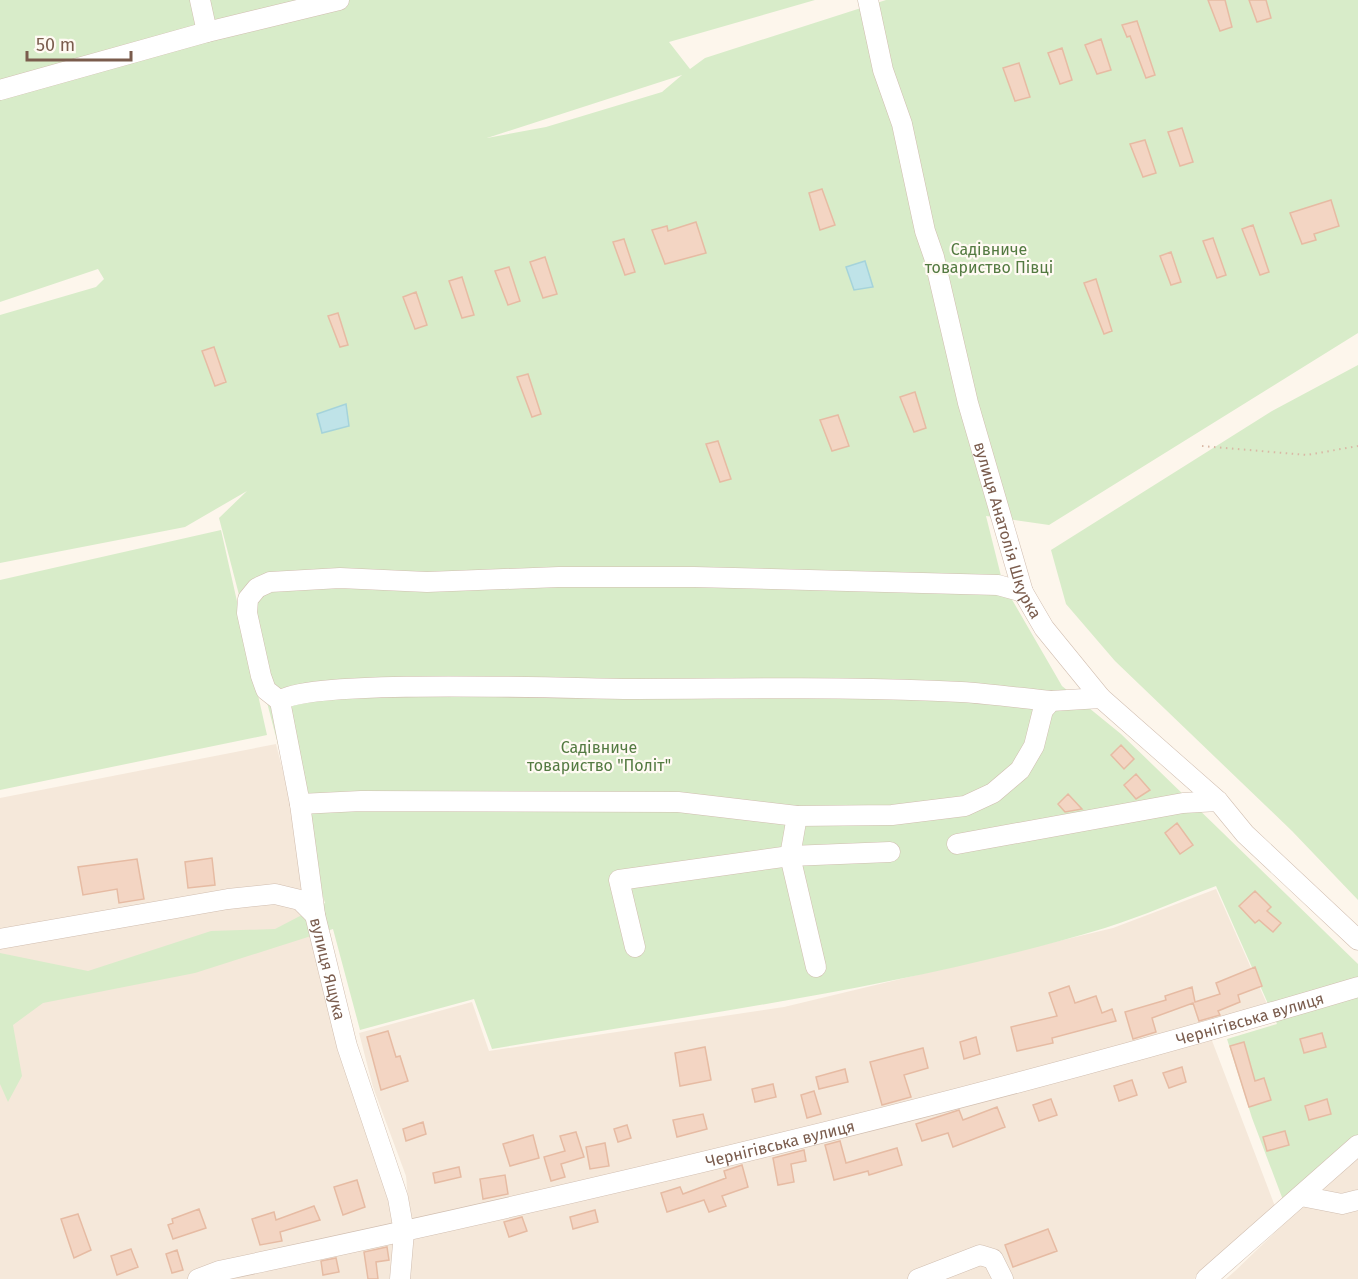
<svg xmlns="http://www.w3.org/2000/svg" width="1358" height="1279" viewBox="0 0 1358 1279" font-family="'Fira Sans',sans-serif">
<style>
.residential{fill:#f5e8da}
.green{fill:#d8ecc9;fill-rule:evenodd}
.water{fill:#bfe3e8;stroke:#a5d3da;stroke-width:1.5}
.building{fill:#f3d5c3;stroke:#e6bba3;stroke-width:1.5}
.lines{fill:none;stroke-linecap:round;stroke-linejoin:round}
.minor-casing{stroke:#d1beb0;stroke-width:21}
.path{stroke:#d9b8a5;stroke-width:2;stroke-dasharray:1.5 4.5;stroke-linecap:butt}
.minor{stroke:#fff;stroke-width:20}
.labels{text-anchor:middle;stroke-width:4.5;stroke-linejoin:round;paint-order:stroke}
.park-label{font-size:16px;fill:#537a41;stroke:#fffaf3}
.street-label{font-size:16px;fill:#7a5c4d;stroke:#fffaf3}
</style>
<rect width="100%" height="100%" fill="#fdf6ec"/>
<path class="residential" d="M276 744 400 1233 389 1279H0V798Z
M1216 889 1267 1004 1211 1038 1276 1209 1194 1279H406L412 1247 406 1176 373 1087 359 1033 472 1002 489 1051 784 1007 1113 928Z
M1358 1152V1279H1226L1235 1271Z"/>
<path class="green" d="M0 0H815L669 42 690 69 705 58 886 0H1358V333L1049 525 986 516 1003 584 1062 686 1121 734 1358 964V1137L1283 1200 1252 1118 1227 1039 1277 1024 1216 886C1179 900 1143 916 1105 928 905 988 698 1014 492 1049L474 999 360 1030 333 929 195 973 43 1003 13 1025 22 1076 8 1102 0 1084V953L88 971 211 931 275 929 325 903 288 783 219 518 247 491 185 527 0 563V315L96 287 104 279 98 269 0 302ZM682 75 662 92 546 127 487 138Z
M1358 365V900L1292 831 1115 661 1066 604 1051 550 1272 411Z
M221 530 267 735 0 790V580Z"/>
<path class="water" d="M865 261 873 287 854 290 846 267Z
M346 404 349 426 322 433 317 414Z"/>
<path class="building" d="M1208 0H1225L1232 27 1220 31Z
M1249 0H1266L1271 18 1257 22Z
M1137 21 1155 75 1146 78 1130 36 1127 37 1122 25Z
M1101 39 1111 70 1097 74 1085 45Z
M1062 48 1072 80 1060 84 1048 53Z
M1019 63 1030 97 1015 101 1003 68Z
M1182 128 1193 162 1180 166 1168 132Z
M1145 140 1156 173 1143 177 1130 144Z
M822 189 835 225 820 230 809 193Z
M1331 200 1339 226 1314 234 1316 240 1302 244 1290 213Z
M696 222 706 253 665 264 652 230 667 226 668 231Z
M1253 225 1269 272 1260 275 1242 229Z
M1213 238 1226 275 1217 278 1203 241Z
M624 239 635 272 625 275 613 242Z
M1171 252 1181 282 1171 285 1160 256Z
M545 257 557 294 543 298 530 262Z
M509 267 520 301 508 305 495 271Z
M462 277 474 315 462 318 449 281Z
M1096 279 1112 331 1104 334 1084 283Z
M416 292 427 325 415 329 403 297Z
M338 313 348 345 340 347 328 316Z
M214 347 226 382 215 386 202 351Z
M528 374 541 414 532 417 517 377Z
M915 392 926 428 914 432 900 397Z
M838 415 849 446 832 451 820 420Z
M718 441 731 479 720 482 706 444Z
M1121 745 1134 759 1124 769 1111 755Z
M1136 774 1150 790 1136 799 1124 785Z
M1068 794 1082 809 1065 812 1058 804Z
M1177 823 1193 845 1180 854 1165 833Z
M212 858 215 885 188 888 185 862Z
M137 859 144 899 119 903 117 889 83 895 78 867Z
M1255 891 1271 907 1267 911 1281 923 1273 932 1259 920 1255 923 1239 906Z
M1255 967 1262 986 1238 995 1240 1002 1218 1011 1220 1015 1199 1021 1193 1003 1152 1018 1156 1032 1133 1039 1125 1012 1166 1000 1165 996 1192 987 1195 1002 1220 994 1216 983Z
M1069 986 1075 1003 1096 996 1102 1013 1112 1009 1116 1021 1052 1038 1053 1043 1017 1051 1011 1027 1057 1016 1049 993Z
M388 1031 396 1057 400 1056 408 1081 381 1090 367 1037Z
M1322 1033 1326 1047 1304 1053 1300 1039Z
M976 1037 980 1054 964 1059 960 1042Z
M1244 1042 1255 1081 1264 1078 1271 1100 1249 1107 1230 1046Z
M705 1047 711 1080 680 1086 675 1053Z
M923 1048 928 1068 904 1075 911 1097 882 1105 870 1062Z
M1182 1067 1186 1082 1169 1088 1163 1073Z
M845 1069 848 1082 819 1089 816 1077Z
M1132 1080 1137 1095 1119 1101 1114 1086Z
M773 1084 776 1097 755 1102 752 1089Z
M814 1091 821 1114 807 1118 801 1095Z
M1051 1099 1057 1115 1039 1121 1033 1105Z
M1327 1099 1331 1114 1309 1120 1305 1106Z
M997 1107 1005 1127 953 1147 948 1133 922 1141 916 1124 959 1110 963 1120Z
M703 1114 707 1129 677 1137 673 1120Z
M423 1122 426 1134 406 1141 403 1129Z
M627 1125 631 1138 618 1142 614 1129Z
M1285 1131 1289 1145 1267 1151 1263 1137Z
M576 1132 584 1157 561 1164 565 1177 551 1181 544 1157 565 1151 560 1136Z
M533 1135 539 1158 510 1166 503 1144Z
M840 1141 846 1163 897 1148 902 1165 869 1175 868 1171 834 1180 825 1145Z
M605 1143 609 1166 590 1169 586 1147Z
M804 1150 806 1161 791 1164 794 1182 778 1185 773 1158Z
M742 1165 748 1187 722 1196 726 1206 709 1212 704 1200 667 1212 661 1193 680 1187 683 1194 726 1178 724 1171Z
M459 1167 461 1177 435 1183 433 1173Z
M505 1175 508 1194 483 1199 480 1179Z
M357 1180 365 1207 343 1215 334 1187Z
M314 1206 320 1220 280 1232 282 1241 260 1245 252 1219 274 1212 276 1220Z
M199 1209 206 1228 173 1239 168 1225 173 1223 172 1219Z
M595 1210 598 1222 573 1229 570 1217Z
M78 1214 91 1250 74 1258 61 1219Z
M522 1217 527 1231 509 1237 504 1222Z
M1048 1229 1057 1251 1013 1267 1005 1245Z
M387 1247 389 1260 376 1262 378 1279H368L364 1252Z
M131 1249 138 1267 117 1275 111 1256Z
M177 1250 183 1270 172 1273 166 1254Z
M336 1258 339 1272 323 1275 321 1261Z"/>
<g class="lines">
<g class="minor-casing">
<g id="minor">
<path d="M200 0 207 32"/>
<path id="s1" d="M868 0 883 70 902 124 925 231 934 257 968 403 1023 592 1044 628 1101 698 1218 801 1245 834 1358 940"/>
<path d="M0 90 207 32 339 0"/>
<path d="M280 701 266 690 261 676 247 613 248 599 257 588 270 582 340 578 427 582 559 577H694L998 585 1023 592"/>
<path d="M300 804 280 701C307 678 582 689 635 689 744 689 853 686 961 692 991 694 1021 698 1051 701"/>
<path d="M797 816 790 856 816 967"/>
<path d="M957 844 1183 803 1218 801"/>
<path d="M315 915 300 804 361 801 678 802 797 816 892 815 965 806 993 793 1020 770 1034 746 1043 710 1051 701 1101 698"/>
<path id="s2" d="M0 939 228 899 275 894 300 900 315 915 347 1046 398 1198 404 1232 400 1279"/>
<path d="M635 947 619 880 790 856 890 852"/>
<path d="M1301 1196 1342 1204 1358 1200"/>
<path id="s3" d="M198 1279 219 1271C602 1190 983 1099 1358 987"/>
<path d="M918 1279 980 1255 993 1259 1003 1279"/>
<path d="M1206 1279 1358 1145"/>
</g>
</g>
<path class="path" d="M1202 446 1307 455 1358 446"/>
<use href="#minor" class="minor"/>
</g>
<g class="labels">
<g class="park-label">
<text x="989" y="255">Садівниче<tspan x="989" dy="18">товариство Півці</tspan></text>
<text x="599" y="753">Садівниче<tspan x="599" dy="18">товариство "Політ"</tspan></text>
</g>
<g class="street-label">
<text dy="6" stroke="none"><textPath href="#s1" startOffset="549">вулиця Анатолія Шкурка</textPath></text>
<text dy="6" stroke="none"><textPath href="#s2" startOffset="381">вулиця Ящука</textPath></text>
<text dy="6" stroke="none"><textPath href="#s3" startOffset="1084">Чернігівська вулиця</textPath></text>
<text dy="6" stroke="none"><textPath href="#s3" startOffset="598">Чернігівська вулиця</textPath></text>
</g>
</g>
<path d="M27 51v9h104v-9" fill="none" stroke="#7a5c4d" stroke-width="3"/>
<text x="36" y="51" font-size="18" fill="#7a5c4d" stroke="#fffaf3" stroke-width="4.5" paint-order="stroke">50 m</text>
</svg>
